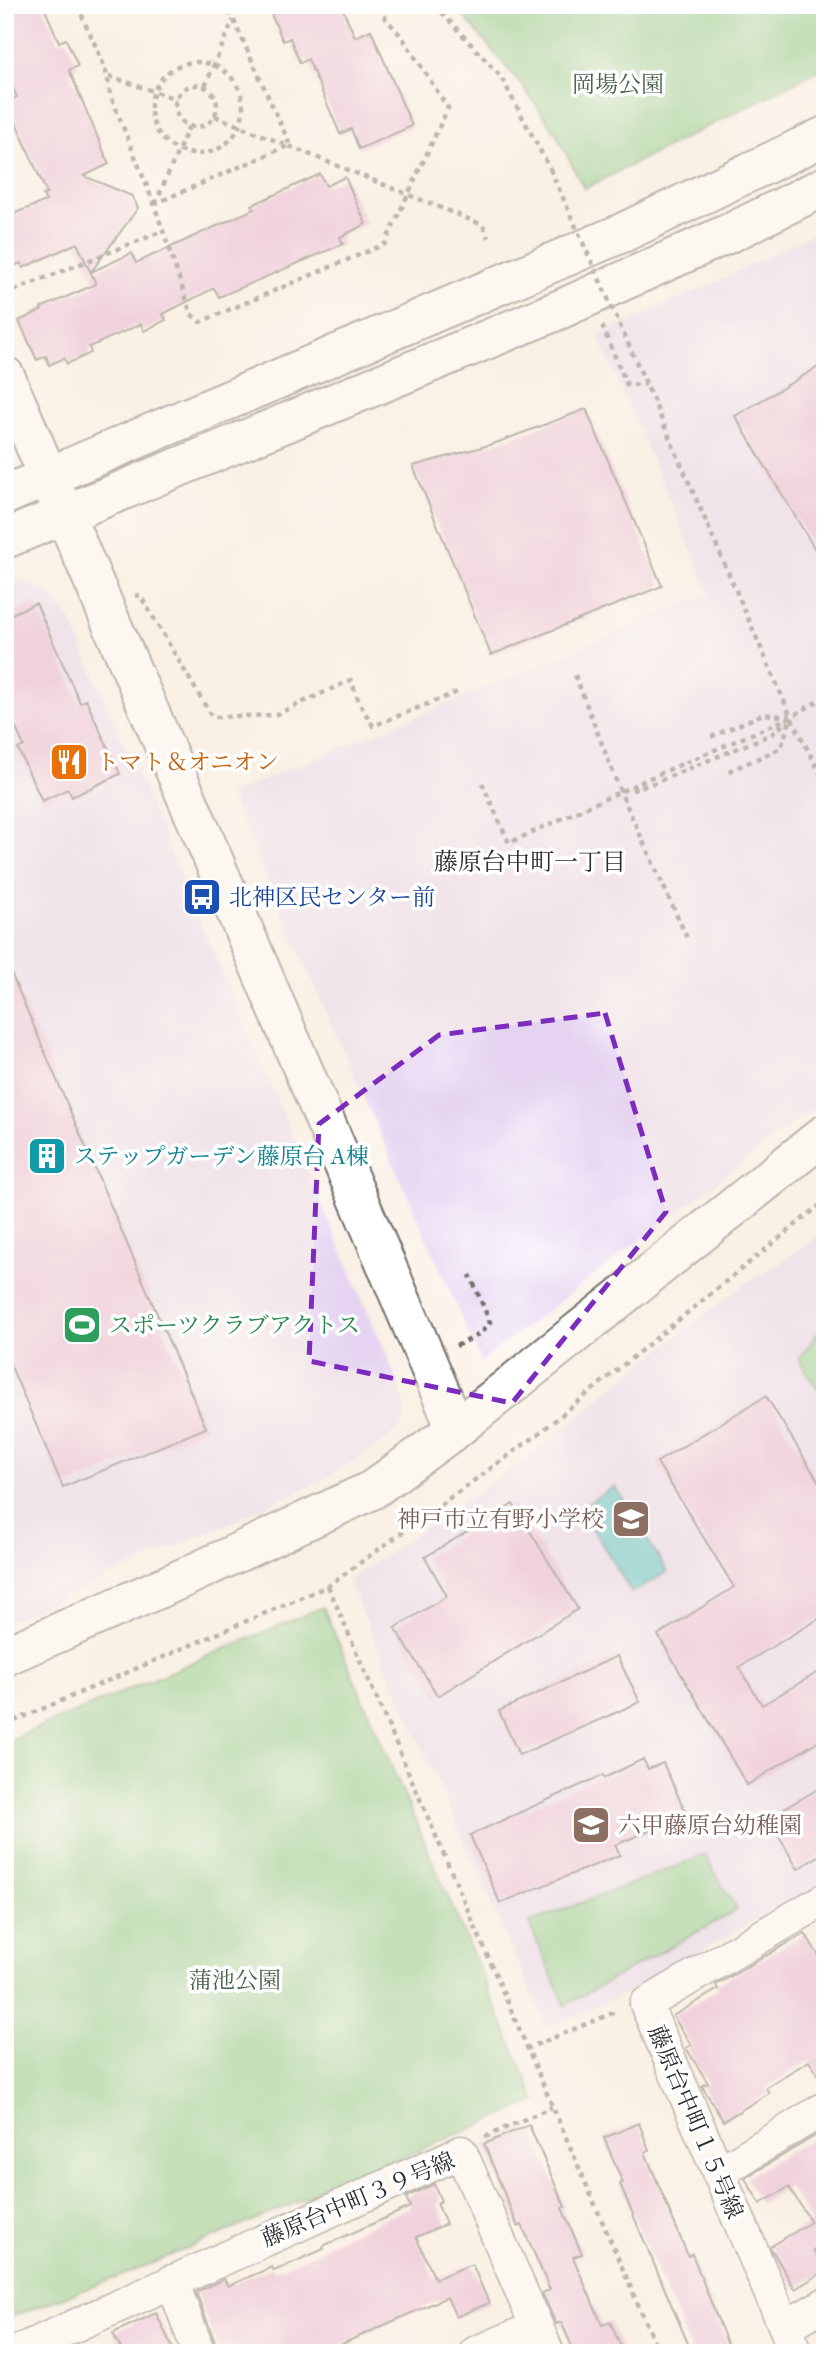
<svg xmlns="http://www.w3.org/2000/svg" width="830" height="2358" viewBox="0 0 830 2358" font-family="'IM FELL French Canon','Noto Serif JP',serif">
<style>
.built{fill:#e5d3f1}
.green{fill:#85cb86;stroke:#587b58;stroke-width:2}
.water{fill:#50bec4;stroke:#3e7478;stroke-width:2}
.building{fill:#e5aed3}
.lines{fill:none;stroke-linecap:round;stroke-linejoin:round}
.minor-casing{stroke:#73706c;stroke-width:35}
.tertiary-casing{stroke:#73706c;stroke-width:42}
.path{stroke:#73706c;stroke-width:4.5;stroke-dasharray:5 5;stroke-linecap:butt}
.minor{stroke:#fff;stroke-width:32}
.tertiary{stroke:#fff;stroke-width:38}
.path-bridge{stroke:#73706c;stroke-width:4.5;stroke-dasharray:5 5;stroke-linecap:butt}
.marked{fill:none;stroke:#7b2cbf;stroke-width:5;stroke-dasharray:14 9;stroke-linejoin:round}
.labels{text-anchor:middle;stroke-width:7;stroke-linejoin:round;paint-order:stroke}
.park-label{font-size:23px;fill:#4a634b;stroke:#fff}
.food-label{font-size:23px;fill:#c56008;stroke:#fff;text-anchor:start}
.transit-label{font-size:23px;fill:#164399;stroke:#fff;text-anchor:start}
.culture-label{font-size:23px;fill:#0d838f;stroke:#fff;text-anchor:start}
.leisure-label{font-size:23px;fill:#27864d;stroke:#fff;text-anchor:start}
.education-label{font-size:23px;fill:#785e54;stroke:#fff;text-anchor:end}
.street-label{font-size:23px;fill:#2b2b2b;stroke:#fff}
.neighbourhood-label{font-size:24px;fill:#2b2b2b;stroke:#fff}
</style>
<rect width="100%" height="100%" fill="#fff"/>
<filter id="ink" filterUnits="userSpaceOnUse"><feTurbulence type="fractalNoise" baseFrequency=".0143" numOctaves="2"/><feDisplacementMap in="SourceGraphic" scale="14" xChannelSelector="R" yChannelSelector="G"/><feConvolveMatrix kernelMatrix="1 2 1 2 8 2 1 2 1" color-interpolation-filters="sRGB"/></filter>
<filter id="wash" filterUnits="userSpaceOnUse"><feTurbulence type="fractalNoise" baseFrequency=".00686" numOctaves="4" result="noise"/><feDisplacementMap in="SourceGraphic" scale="28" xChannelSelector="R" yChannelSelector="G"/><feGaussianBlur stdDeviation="1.57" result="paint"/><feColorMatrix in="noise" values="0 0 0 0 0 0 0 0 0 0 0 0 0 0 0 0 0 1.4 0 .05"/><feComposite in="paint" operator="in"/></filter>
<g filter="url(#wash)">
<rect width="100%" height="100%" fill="#faf0e4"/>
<path class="built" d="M825 227V1100L481 1361 229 794 710 594 598 335 715 283Z
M23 581 49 594 69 616 399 1384 406 1409 402 1426 384 1442 318 1483 5 1623V588Z
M825 1231V1880L625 1994 547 2028 348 1580 527 1458 630 1373 747 1282 776 1266Z"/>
<path class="green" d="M454 5H825V67L584 189 556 133 520 83Z
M825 1323V1401L799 1359Z
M323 1607 536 2101 134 2271 5 2319V1742Z
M705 1855 737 1910 565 2005 529 1923Z"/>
<path class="water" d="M615 1486 667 1572 632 1593 580 1508Z"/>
<g id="blocks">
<path class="building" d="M5 5H43L59 42 66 39 78 66 69 70 109 164 84 176 132 196 138 208 91 272 132 253 136 263 254 209 252 205 320 174 326 186 345 177 366 224 340 237 343 244 219 297 214 288 163 314 166 320 144 331 141 324 89 347 91 353 67 364 64 358 49 365 46 356 37 360 19 321 42 310 41 308 96 284 77 243 23 268 21 263 5 270V217L46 201 43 195 47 194 7 102 17 97 5 70Z
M267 5H341L355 37 371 30 412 126 359 149 351 129 340 134 308 59 300 63 290 38 283 41Z
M825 363V566L735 416Z
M586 409 662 586 491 655 413 466 493 444Z
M36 603 80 703 86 700 120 774 72 797 68 789 42 801 18 749 24 746 5 704V617Z
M5 959 206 1428 63 1487 5 1353Z
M766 1396 825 1492V1615L739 1667 762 1705 825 1668V1737L747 1785 658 1635 734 1587 657 1462Z
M513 1504 578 1609 438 1696 395 1628 447 1596 425 1557Z
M617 1656 640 1702 519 1755 499 1711Z
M643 1759 648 1769 663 1763 687 1815 615 1845 620 1855 500 1903 470 1835 603 1775 604 1778Z
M825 1785V1852L798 1869 768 1818Z
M805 1933 825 1966V2086L809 2061 766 2087 769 2093 723 2121 702 2086 708 2083 686 2048 691 2045 673 2016 718 1989 716 1985Z
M639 2123 649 2150 645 2152 688 2256 692 2254 731 2353H692L620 2184 623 2183 604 2138Z
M529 2125 565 2207 562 2208 582 2254 573 2257 602 2325 610 2322 624 2353H575L561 2322 556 2324 542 2293 550 2290 522 2225 518 2227 484 2144Z
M825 2130V2246L824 2244 813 2250 825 2271 795 2289 770 2247 811 2222 789 2187 760 2204 745 2178Z
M434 2184 441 2201 437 2203 446 2224 416 2237 435 2279 472 2264 489 2303 456 2317 447 2297 322 2353H219L196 2292 224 2279 228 2286 272 2267 274 2271 324 2249 323 2246 410 2207 406 2197Z
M156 2313 175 2353H123L113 2333Z"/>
</g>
</g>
<g filter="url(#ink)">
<use href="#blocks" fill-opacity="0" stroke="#73706c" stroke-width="2"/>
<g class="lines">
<g class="minor-casing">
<path id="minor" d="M718 2173 825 2108
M172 2281 199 2353
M785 2327 825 2304
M14 2353 461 2152 548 2353
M475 2353 537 2327
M796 2353 646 2004 825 1899"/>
</g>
<g class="tertiary-casing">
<path id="tertiary" d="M5 376 254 954 456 1429
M5 495 622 233 825 136
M5 539 561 309 736 230 825 186
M5 1656 181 1579 372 1490 456 1429 825 1134"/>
</g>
<path class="path" d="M78 5C88 35 108 63 110 94L154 204 191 314 200 322 385 244 448 108 402 37 374 5
M435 5 501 77 550 169
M151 108a46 46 0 1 1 92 0a46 46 0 1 1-92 0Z
M109 76 176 99
M175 106a21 21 0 1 1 42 0a21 21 0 1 1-42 0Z
M205 86 233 20
M215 116 483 225 488 238
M5 133 6 136
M154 204 290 145 227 5
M155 204 189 126
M5 294 163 231
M602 326 627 385 646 384
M644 379 791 717 825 783
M135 596 140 595 212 717 275 715 351 680 359 702 373 726 460 691
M575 675 621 793 688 940
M711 737 763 714 791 717 781 748 727 772
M482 783 509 843 652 777 791 717 825 697
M632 790 654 783 772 734 787 721
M456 1346C470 1339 481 1336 490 1322L470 1275
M328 1586 659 2353
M5 1725 328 1586 537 1435 825 1201
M526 2049 618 2011
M485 2137 552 2107"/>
<use href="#minor" class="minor"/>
<use href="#tertiary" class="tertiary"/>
<path class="path-bridge" d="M550 169 644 379"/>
</g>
</g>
<path d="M0 0H830V2358H0ZM605 1013 666 1212 512 1403 309 1361 319 1124 439 1035Z" fill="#faf0e4" fill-opacity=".55" fill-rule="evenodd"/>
<path class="marked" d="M605 1013 666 1212 512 1403 309 1361 319 1124 439 1035Z"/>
<defs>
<g id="restaurant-square" transform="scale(2.0125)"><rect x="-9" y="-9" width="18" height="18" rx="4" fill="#e8710a" stroke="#fff"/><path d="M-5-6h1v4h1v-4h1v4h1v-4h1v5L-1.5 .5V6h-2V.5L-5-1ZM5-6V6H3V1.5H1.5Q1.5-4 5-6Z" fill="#fff"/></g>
<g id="bus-square" transform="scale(2.0125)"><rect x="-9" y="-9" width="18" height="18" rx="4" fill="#1a4fb4" stroke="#fff"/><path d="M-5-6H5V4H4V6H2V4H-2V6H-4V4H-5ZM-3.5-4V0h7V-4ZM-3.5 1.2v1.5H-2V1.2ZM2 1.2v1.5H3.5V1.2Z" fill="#fff"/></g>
<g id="building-square" transform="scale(2.0125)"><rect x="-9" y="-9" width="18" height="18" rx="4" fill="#0f9aa8" stroke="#fff"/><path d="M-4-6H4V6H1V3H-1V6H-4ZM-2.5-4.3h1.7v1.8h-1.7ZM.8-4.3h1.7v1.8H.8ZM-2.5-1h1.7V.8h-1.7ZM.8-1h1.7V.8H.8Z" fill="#fff"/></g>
<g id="stadium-square" transform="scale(2.0125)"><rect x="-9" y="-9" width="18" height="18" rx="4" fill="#2e9e5b" stroke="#fff"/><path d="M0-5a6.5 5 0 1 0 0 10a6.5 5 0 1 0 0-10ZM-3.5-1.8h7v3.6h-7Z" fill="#fff"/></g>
<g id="school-square" transform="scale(2.0125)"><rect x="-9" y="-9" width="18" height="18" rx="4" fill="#8d6e63" stroke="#fff"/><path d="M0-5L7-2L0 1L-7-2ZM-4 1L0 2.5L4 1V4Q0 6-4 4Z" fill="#fff"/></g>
</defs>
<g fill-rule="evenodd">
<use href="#restaurant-square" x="69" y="762"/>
<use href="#bus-square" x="202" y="897"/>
<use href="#building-square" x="47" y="1156"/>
<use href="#stadium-square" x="82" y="1325"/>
<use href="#school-square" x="631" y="1519"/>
<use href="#school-square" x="591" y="1825"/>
</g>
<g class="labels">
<g class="park-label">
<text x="618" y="92">岡場公園</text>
<text x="235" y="1988">蒲池公園</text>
</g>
<g class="food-label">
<text x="96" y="770">トマト＆オニオン</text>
</g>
<g class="transit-label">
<text x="229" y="905">北神区民センター前</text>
</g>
<g class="culture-label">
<text x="74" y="1164">ステップガーデン藤原台 A棟</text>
</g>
<g class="leisure-label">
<text x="109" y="1333">スポーツクラブアクトス</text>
</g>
<g class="education-label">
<text x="604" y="1527">神戸市立有野小学校</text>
<text x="618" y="1833" text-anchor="start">六甲藤原台幼稚園</text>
</g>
<g class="street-label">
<text transform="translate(696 2122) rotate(67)" y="8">藤原台中町１５号線</text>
<text transform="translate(358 2199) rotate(-23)" y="8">藤原台中町３９号線</text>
</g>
<g class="neighbourhood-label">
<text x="530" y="870">藤原台中町一丁目</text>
</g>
</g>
<rect width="830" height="2358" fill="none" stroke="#fff" stroke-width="28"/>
</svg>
